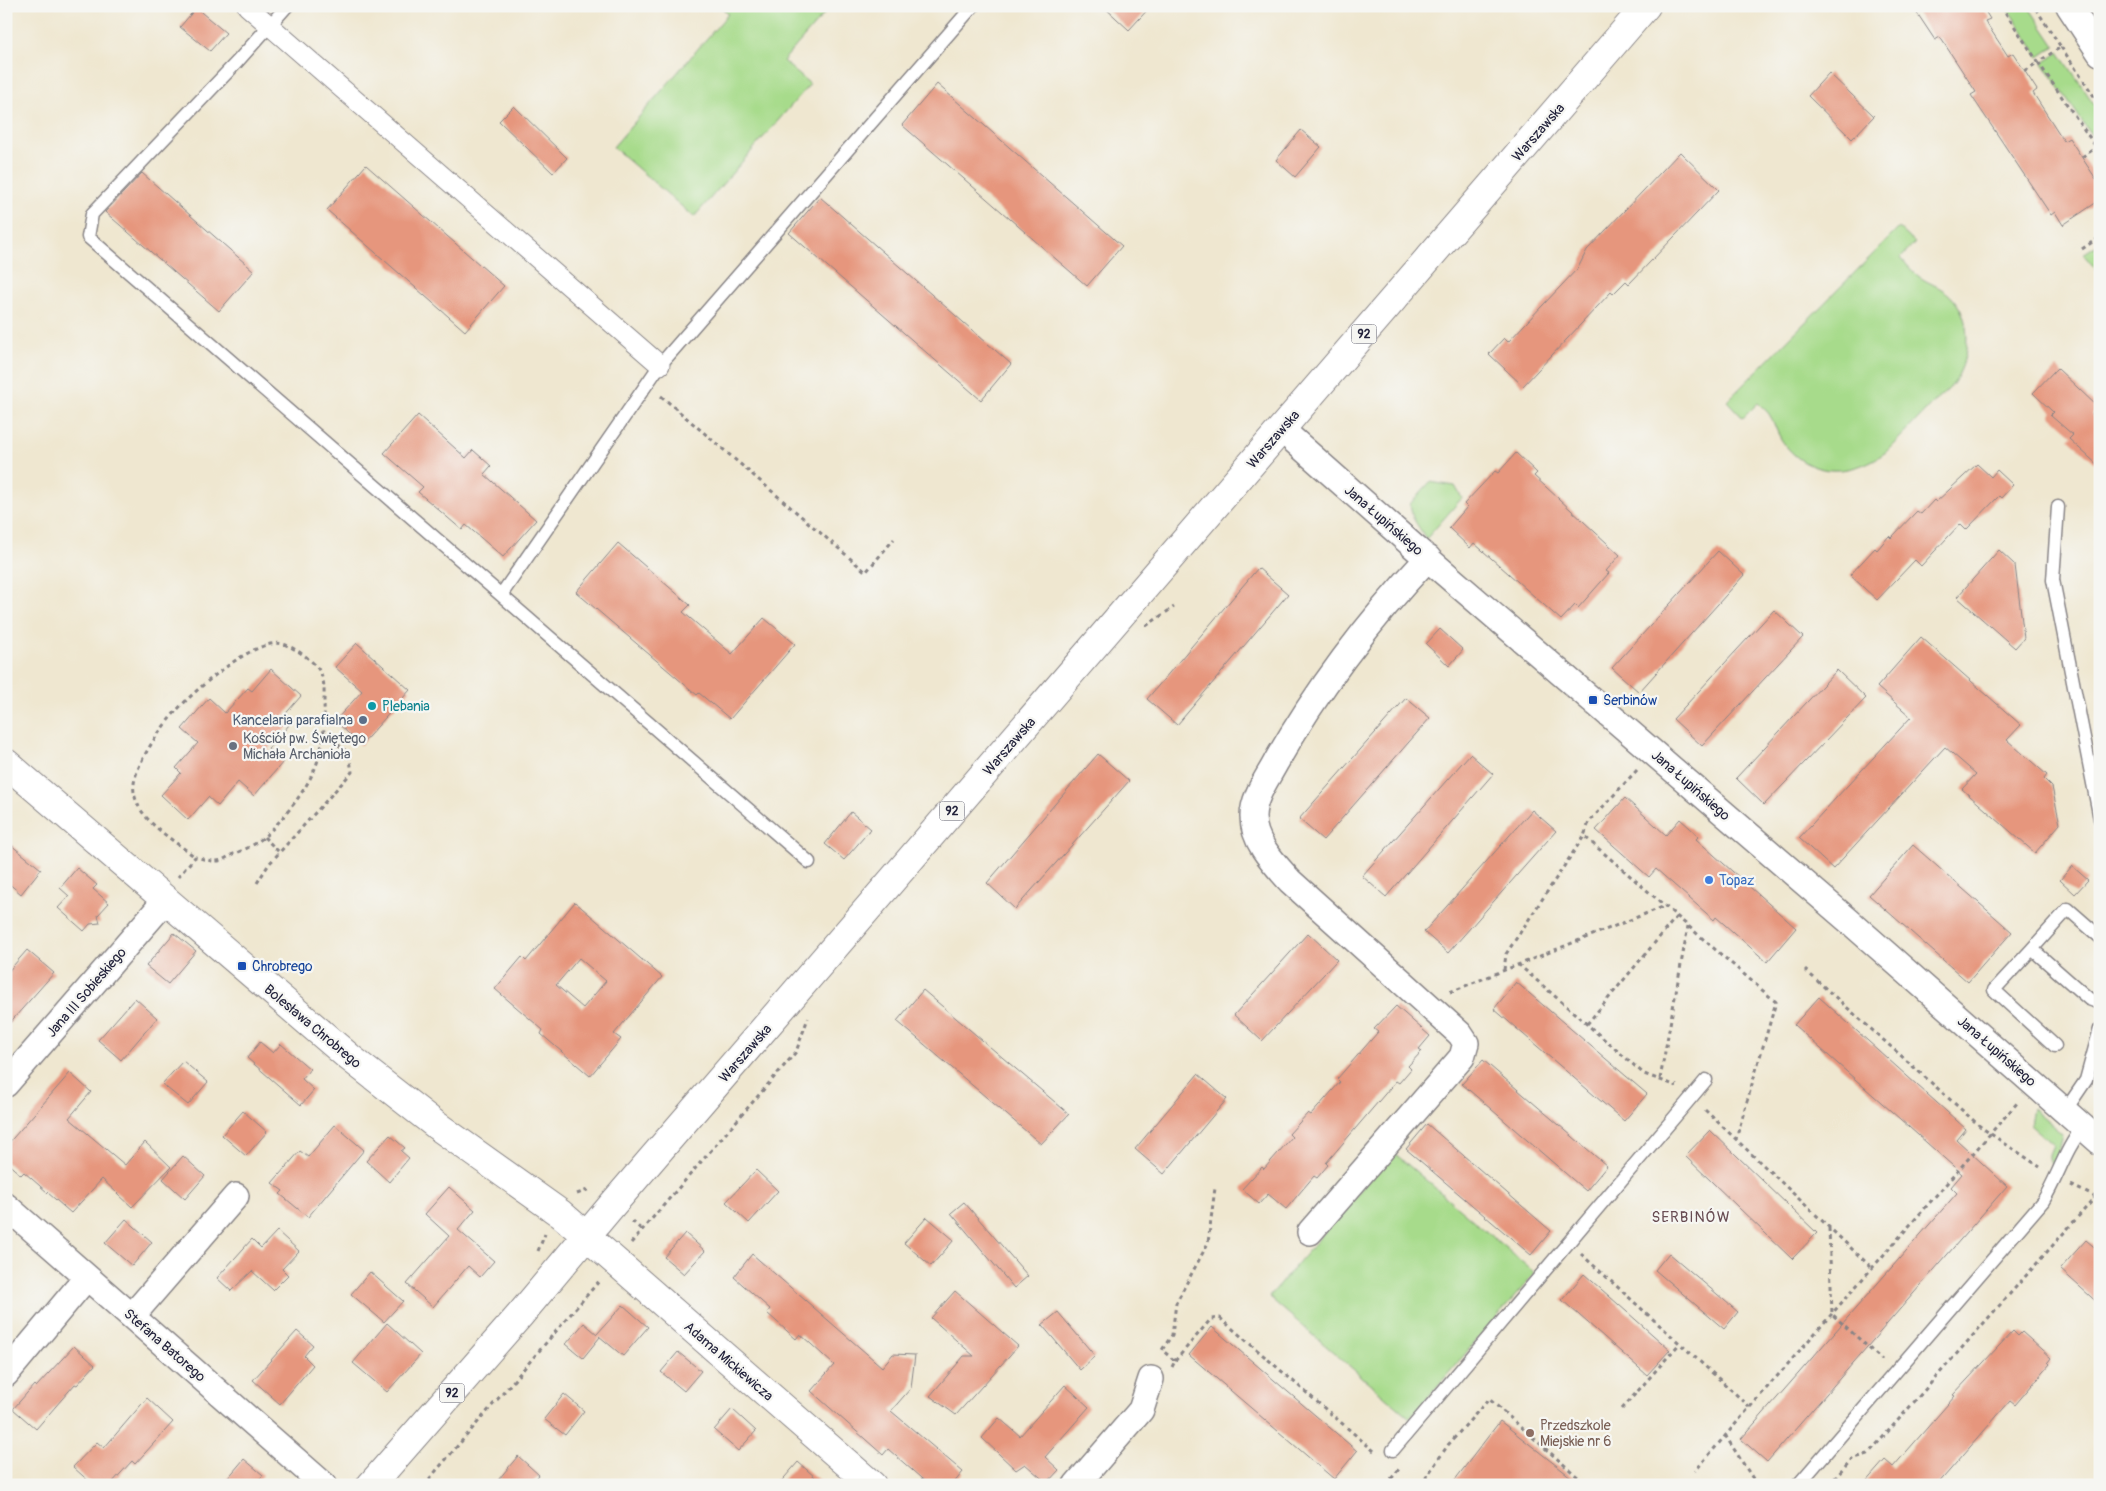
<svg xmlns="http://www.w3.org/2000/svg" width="2106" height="1491" viewBox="0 0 2106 1491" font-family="Pangolin,sans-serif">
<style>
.green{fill:#a7db8b;stroke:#647e63}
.building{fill:#e6967d;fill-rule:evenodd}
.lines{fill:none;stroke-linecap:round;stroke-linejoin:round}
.service-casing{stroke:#888486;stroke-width:15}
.pedestrian-casing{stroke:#888486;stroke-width:21}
.minor-casing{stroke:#888486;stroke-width:28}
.tertiary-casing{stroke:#888486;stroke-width:30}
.primary-casing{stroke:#888486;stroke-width:30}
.path{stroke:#888486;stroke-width:3;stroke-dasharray:4 4;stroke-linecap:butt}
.service{stroke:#fff;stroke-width:12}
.pedestrian{stroke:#fff;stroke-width:19}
.minor{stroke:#fff;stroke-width:25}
.tertiary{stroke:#fff;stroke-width:28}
.primary{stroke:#fff;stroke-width:28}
.transit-dot{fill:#1a4fb4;stroke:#f6f6f2;stroke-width:2}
.culture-dot{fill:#0f9aa8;stroke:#f6f6f2;stroke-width:2}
.service-dot{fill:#5c6f8a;stroke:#f6f6f2;stroke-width:2}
.worship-dot{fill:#6b7280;stroke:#f6f6f2;stroke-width:2}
.shop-dot{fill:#3f7fe0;stroke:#f6f6f2;stroke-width:2}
.education-dot{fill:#8d6e63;stroke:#f6f6f2;stroke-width:2}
.labels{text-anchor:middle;stroke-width:4.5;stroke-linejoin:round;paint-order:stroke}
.shield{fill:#f6f6f2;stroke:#626272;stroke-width:1}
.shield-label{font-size:12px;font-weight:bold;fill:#22223b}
.street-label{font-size:14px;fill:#22223b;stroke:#f6f6f2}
.transit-label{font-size:14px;fill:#164399;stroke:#f6f6f2;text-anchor:start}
.culture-label{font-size:14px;fill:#0d838f;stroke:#f6f6f2;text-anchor:start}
.service-label{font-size:14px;fill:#4e5e75;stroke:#f6f6f2;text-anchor:end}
.worship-label{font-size:14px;fill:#5b616d;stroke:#f6f6f2;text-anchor:start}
.shop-label{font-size:14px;fill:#366cbe;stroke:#f6f6f2;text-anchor:start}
.education-label{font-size:14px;fill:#785e54;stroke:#f6f6f2;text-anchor:start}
.neighbourhood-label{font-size:15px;letter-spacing:1px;fill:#674b52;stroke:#f6f6f2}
</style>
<rect width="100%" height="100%" fill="#f6f6f2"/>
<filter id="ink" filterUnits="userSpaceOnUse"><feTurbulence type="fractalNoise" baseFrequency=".02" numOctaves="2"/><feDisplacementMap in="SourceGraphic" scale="10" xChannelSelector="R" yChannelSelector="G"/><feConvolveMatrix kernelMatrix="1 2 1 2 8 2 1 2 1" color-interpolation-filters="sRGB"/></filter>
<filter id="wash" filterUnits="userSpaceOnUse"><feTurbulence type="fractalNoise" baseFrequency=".0096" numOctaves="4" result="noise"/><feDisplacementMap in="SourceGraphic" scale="20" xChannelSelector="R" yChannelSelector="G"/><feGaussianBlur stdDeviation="1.12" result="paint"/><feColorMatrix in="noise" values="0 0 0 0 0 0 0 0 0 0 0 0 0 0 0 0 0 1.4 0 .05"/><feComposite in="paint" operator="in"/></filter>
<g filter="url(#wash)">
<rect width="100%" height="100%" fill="#efe7d0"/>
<path class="green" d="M720 6H831L783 61 810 84 694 217 613 147 728 14Z
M2006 6H2028L2055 46 2039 57Z
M2059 52 2100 113V139L2096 142 2043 63Z
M1899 228 1915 243 1901 258C1906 264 1911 270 1917 275 1931 286 1945 286 1957 304 1973 326 1968 363 1953 384 1947 392 1938 398 1931 405 1916 421 1901 437 1886 452 1850 478 1806 478 1781 439 1776 431 1774 421 1769 414 1766 410 1762 407 1758 403L1743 418 1727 401Z
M2100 243V274L2083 254Z
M1430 482 1455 486 1462 498 1426 539 1413 518 1410 504Z
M2033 1108 2063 1134 2056 1163 2052 1165C2046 1158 2050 1152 2053 1145L2030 1125Z
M1393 1152 1535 1273 1410 1418 1269 1297Z"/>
<g id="blocks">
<path class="building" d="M1103 6H1151L1129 30Z
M1928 6H1982L1990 19 1985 21 2008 56 2013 53 2037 90 2033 93 2064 141 2069 138 2100 185V200L2063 225 2055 212 2051 215 1971 95 1976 92 1940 37 1935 40 1917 13Z
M196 8 226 33 210 51 180 27Z
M1829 73 1874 116 1852 139 1808 96Z
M937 84 1122 246 1087 286 902 125Z
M514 106 567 158 553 173 499 121Z
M1301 130 1321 147 1295 177 1276 160Z
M1680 152 1719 190 1629 284 1626 281 1613 294 1611 292 1523 386 1489 354 1504 338 1508 342 1578 268 1587 250Z
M366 165 504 286 465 331 327 210Z
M142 173 254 271 219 311 105 212Z
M820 197 1011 364 981 400 789 233Z
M2057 368 2099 408 2092 414 2100 422V467L2069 439 2073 435 2050 415 2053 412 2033 393Z
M418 415 466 458 473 450 491 466 484 474 536 520 503 557 466 525 462 530 418 492 423 487 384 453Z
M1516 453 1537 473 1534 476 1620 555 1606 571 1609 573 1578 608 1575 605 1561 620 1474 543 1470 548 1449 528 1467 507 1464 504 1495 471 1498 473Z
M1977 464 1991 477 1997 470 2013 485 2001 498 1999 496 1966 530 1960 524 1921 566 1915 560 1877 600 1850 575 1875 548 1877 550 1889 536 1891 538 1917 511 1921 514 1934 500 1936 502Z
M618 543 690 605 683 612 732 654 764 618 795 644 730 719 699 693 697 695 576 592Z
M1999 550 2015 565 2024 638 2015 648 1957 597Z
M1718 551 1744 575 1639 692 1612 668Z
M1258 568 1288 594 1177 725 1147 699Z
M1774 610 1803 637 1702 746 1673 719Z
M1440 629 1463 650 1449 666 1426 644Z
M1921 637 2021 725 2007 740 2047 775 2044 779 2052 787 2060 824 2035 853 1962 789 1976 774 1945 747 1833 869 1799 838 1911 717 1877 687Z
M357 643 410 690 361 745 335 721 362 691 335 667Z
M271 669 301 696 282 718 289 725 268 749 283 762 254 796 238 782 218 806 208 797 188 820 161 795 181 773 176 768 198 743 182 729 209 698 225 713 248 688 252 691Z
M1837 670 1866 698 1764 805 1736 778Z
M1406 698 1430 718 1323 840 1299 819Z
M1098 754 1129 781 1015 909 987 883Z
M1470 754 1493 774 1386 897 1362 876Z
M1625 798 1666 835 1680 819 1699 836 1696 839 1796 928 1767 962 1716 917 1714 920 1656 869 1649 877 1596 830Z
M1532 810 1556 831 1448 953 1424 932Z
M851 812 871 829 844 860 825 844Z
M6 841 41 869 21 894 6 881Z
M1913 845 2012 932 1968 982 1869 895Z
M2072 866 2088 880 2075 894 2060 880Z
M77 868 97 885 93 889 109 903 98 915 100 923 90 924 84 931 58 908 69 896 60 888Z
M575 902 662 977 614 1034 621 1039 590 1076 541 1034 543 1030 495 989 522 957 526 961ZM579 958 606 981 583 1008 556 985Z
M174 933 196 951 168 984 146 966Z
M1308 933 1337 960 1262 1041 1234 1015Z
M27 950 54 973 6 1027V974Z
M1516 982 1647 1094 1624 1121 1494 1009Z
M923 990 1069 1114 1041 1144 897 1021Z
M1819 997 1966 1129 1957 1140 2007 1186 1767 1462 1741 1439 1957 1193 1951 1187 1962 1174 1794 1025Z
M135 998 157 1018 121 1060 98 1040Z
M1396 1006 1430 1036 1419 1049 1422 1051 1408 1066 1411 1069 1399 1083 1396 1081 1326 1163 1328 1165 1317 1178 1314 1176 1286 1209 1268 1194 1259 1204 1242 1189 1262 1167 1264 1169 1292 1137 1289 1134 1308 1113 1311 1115 1340 1082 1337 1079 1378 1032 1374 1029Z
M260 1042 273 1053 281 1044 310 1069 302 1079 314 1090 301 1105 247 1058Z
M1483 1060 1607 1166 1586 1191 1462 1084Z
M183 1061 208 1082 188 1105 162 1084Z
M70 1073 91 1092 69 1118 125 1165 145 1142 171 1167 132 1207 102 1179 71 1213 24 1172 21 1175 6 1162V1146Z
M1198 1074 1227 1099 1164 1174 1135 1149Z
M243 1111 267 1132 246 1156 222 1135Z
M1427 1124 1551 1231 1531 1255 1406 1149Z
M335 1125 364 1150 308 1217 280 1194 283 1191 272 1183 300 1151 308 1157Z
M1710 1130 1817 1233 1792 1259 1685 1156Z
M390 1135 405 1148 401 1151 409 1158 389 1182 366 1161Z
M183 1156 205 1176 185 1199 163 1179Z
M756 1170 778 1191 749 1223 726 1202Z
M449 1187 475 1210 458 1230 494 1261 480 1277 468 1266 433 1307 407 1284 449 1236 425 1214Z
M964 1202 1028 1276 1014 1288 951 1213Z
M927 1217 954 1240 931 1266 904 1243Z
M126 1219 152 1242 132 1266 105 1243Z
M277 1231 299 1251 282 1269 288 1275 273 1290 252 1271 231 1291 217 1278 252 1239 261 1248Z
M685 1233 705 1251 684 1274 664 1257Z
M2086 1240 2100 1252V1305L2060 1269Z
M1669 1253 1738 1312 1724 1329 1655 1270Z
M752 1254 882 1367 893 1354 915 1355 911 1388 891 1411 963 1472 952 1485H929L888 1449 883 1455 811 1391 834 1365 800 1334 796 1339 767 1313 770 1309 734 1277Z
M370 1272 403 1301 384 1322 351 1294Z
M1584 1274 1670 1350 1647 1375 1562 1300Z
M955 1291 1018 1346 956 1415 930 1396 964 1356H974L931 1318Z
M623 1305 648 1327 623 1356 599 1336 600 1337 583 1358 566 1344 584 1323 597 1334Z
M1058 1312 1095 1356 1080 1370 1042 1325Z
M387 1323 421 1354 387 1392 353 1363Z
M1212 1327 1357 1451 1334 1479 1189 1355Z
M297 1331 313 1345 304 1356 313 1365 280 1404 253 1380Z
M2013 1331 2018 1336 2022 1332 2051 1358 2048 1362 2050 1364 2015 1405 2010 1401 1937 1485H1863L1885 1460 1893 1467 1955 1396 1953 1395Z
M74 1346 95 1365 77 1385 75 1384 36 1429 13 1409 34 1385 36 1387Z
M678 1352 701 1371 684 1391 661 1372Z
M1065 1385 1089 1407 1045 1457 1059 1470 1047 1483 1025 1464 1016 1470 982 1438 999 1418 1020 1436Z
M564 1394 584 1411 565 1435 544 1419Z
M147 1398 173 1422 135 1464 132 1461 110 1485H93L73 1467 97 1442 104 1448Z
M732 1409 756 1431 738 1451 714 1430Z
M1500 1421 1581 1485H1451Z
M518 1456 539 1475 531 1485H494Z
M244 1459 263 1475 255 1485H222Z
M798 1462 824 1485H778Z"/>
</g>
</g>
<g filter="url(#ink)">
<use href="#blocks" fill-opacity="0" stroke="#888486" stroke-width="1"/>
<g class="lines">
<g class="service-casing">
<path id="service" d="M287 6 237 62 92 214 88 237 809 862
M2058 507 2053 580 2100 819
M501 595 660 365 973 6
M2032 949 2068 909 2100 937
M2055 1046 1994 990 2032 949 2089 999 2100 1003
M2065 1111 2086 1080 2100 1029
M1393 1450 1706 1080
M1798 1485 2043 1201C2058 1177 2065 1149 2083 1128"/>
</g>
<g class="pedestrian-casing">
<path id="pedestrian" d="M247 6 660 365"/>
</g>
<g class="minor-casing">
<path id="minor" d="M2069 6 2100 53
M1281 429 1413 546 1849 921 2100 1142
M6 1084 165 901
M6 1206 324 1485
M1310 1232 1462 1057 1466 1043 1460 1034 1290 881C1274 863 1253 842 1253 817 1253 797 1267 779 1276 762 1318 688 1370 620 1428 558
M132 1316 236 1196
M6 1374 87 1277
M1076 1485 1141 1410 1151 1379"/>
</g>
<g class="tertiary-casing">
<path id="tertiary" d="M6 763 349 1057 436 1125 561 1214 872 1485"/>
</g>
<g class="primary-casing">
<path id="primary" d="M371 1485 520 1315 613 1204 1646 6"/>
</g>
<path class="path" d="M2001 6 2038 62 2061 47 2034 6
M2061 47 2100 105
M2025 71 2038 62 2096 147 2100 155
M2082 157 2100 145
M2082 249 2100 237
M661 396 866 572 894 539
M1146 626 1174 607
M1637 770 1589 822 1584 836 1776 1002 1736 1139
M264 837 280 853
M178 877 195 857C201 858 211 862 217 861 222 861 227 857 231 855 242 851 255 845 264 837 283 820 309 787 317 763 324 742 325 726 324 704 324 695 325 682 321 674 316 662 298 650 286 645 259 633 195 690 177 710 162 726 130 770 134 792 138 821 174 840 195 857
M257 883 269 864 352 772 349 754 325 733
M1518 964 1644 1074 1677 1086
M1504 970 1506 954 1584 836
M1805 970 1982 1128 2040 1167
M1450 992 1665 906
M1587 1024 1677 916
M1660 1079 1688 926
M1705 1110 1872 1268
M2071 1185 2095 1197 2100 1203
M577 1194 590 1189
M632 1221 642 1230
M1829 1228 1832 1314 1882 1360
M631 1243 796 1052 808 1018
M538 1251 545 1234
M1581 1254 1750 1407 1695 1471
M1175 1361 1211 1319 1220 1318 1374 1451
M1172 1367 1175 1361 1162 1350 1172 1335 1176 1303 1208 1243 1215 1188
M1750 1407 2019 1101
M1622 1409 1680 1343
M1725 1435 1757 1485
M424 1485 600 1280
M1386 1485 1400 1468
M1421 1485 1448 1445 1489 1399 1587 1485
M1829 1485 1852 1459 1868 1454 2100 1192"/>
<use href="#service" class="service"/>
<use href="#pedestrian" class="pedestrian"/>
<use href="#minor" class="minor"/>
<use href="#tertiary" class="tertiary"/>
<use href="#primary" class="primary"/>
</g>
</g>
<g class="transit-dot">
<rect x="1588" y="695" width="10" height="10" rx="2.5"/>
<rect x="237" y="961" width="10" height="10" rx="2.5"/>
</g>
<circle class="culture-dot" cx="372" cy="706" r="5"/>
<circle class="service-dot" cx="363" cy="720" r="5"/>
<circle class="worship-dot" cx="233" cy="746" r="5"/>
<circle class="shop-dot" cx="1709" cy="880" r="5"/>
<circle class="education-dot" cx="1530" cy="1433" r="5"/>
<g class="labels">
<g class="shield">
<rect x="1351.5" y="324.5" width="25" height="19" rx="4"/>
<rect x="939.5" y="801.5" width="25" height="19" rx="4"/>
<rect x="439.5" y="1383.5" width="25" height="19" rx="4"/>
</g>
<g class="shield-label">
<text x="1364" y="338">92</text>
<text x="952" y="815">92</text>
<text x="452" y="1397">92</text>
</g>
<g class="street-label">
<text transform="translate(1538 132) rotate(-49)" y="5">Warszawska</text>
<text transform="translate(1273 439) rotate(-49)" y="5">Warszawska</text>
<text transform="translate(1384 520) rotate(41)" y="5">Jana Łupińskiego</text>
<text transform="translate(1009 746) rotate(-49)" y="5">Warszawska</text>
<text transform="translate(1691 785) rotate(41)" y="5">Jana Łupińskiego</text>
<text transform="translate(86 992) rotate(-49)" y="5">Jana III Sobieskiego</text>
<text transform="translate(313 1026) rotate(40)" y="5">Bolesława Chrobrego</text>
<text transform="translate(1997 1051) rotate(41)" y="5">Jana Łupińskiego</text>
<text transform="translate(745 1053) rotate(-49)" y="5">Warszawska</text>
<text transform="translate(165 1345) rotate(41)" y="5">Stefana Batorego</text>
<text transform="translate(729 1361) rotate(41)" y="5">Adama Mickiewicza</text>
</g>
<g class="transit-label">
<text x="1603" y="705">Serbinów</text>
<text x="252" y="971">Chrobrego</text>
</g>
<g class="culture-label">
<text x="382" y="711">Plebania</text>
</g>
<g class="service-label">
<text x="353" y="725">Kancelaria parafialna</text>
</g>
<g class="worship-label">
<text x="243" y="743">Kościół pw. Świętego<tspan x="243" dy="16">Michała Archanioła</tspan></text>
</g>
<g class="shop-label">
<text x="1719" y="885">Topaz</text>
</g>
<g class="education-label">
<text x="1540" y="1430">Przedszkole<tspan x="1540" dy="16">Miejskie nr 6</tspan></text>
</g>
<g class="neighbourhood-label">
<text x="1691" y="1222">SERBINÓW</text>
</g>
</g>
<rect width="2106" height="1491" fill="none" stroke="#f6f6f2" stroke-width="25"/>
</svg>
